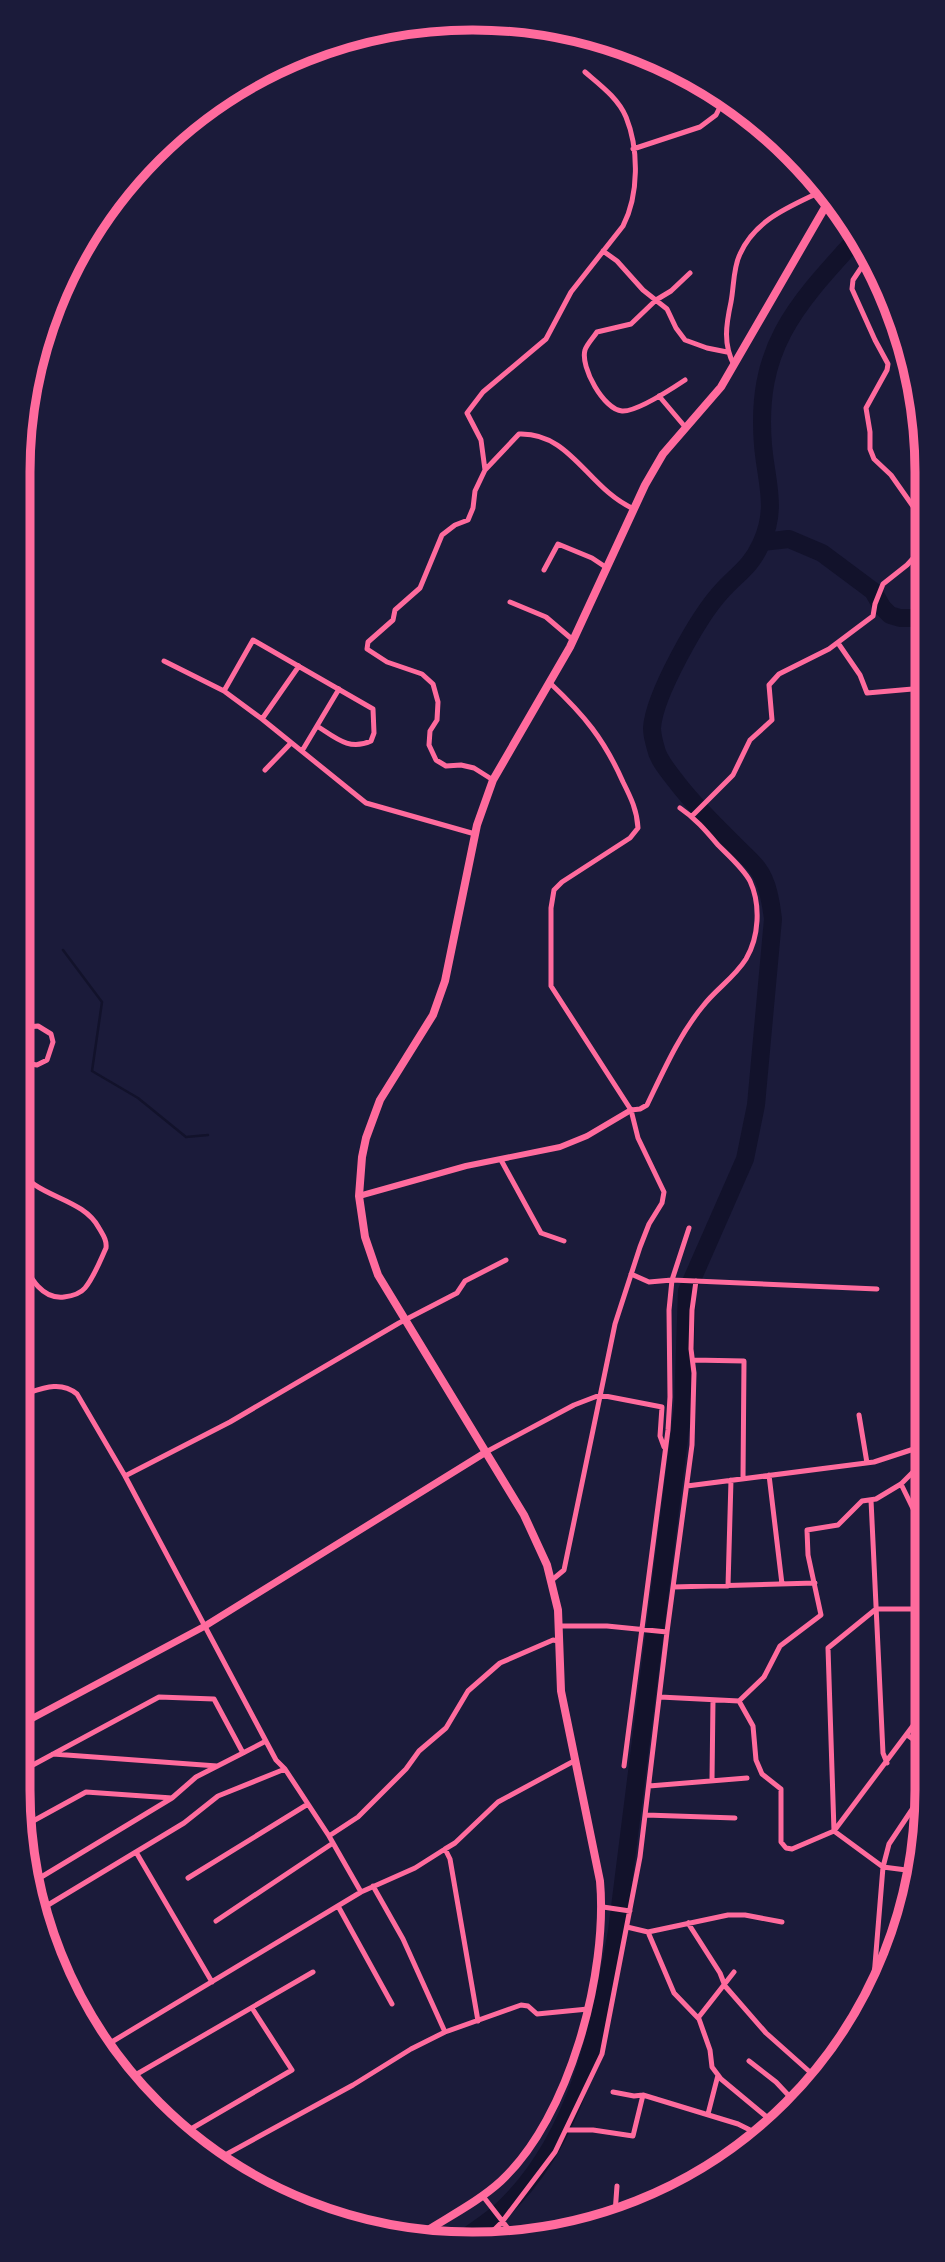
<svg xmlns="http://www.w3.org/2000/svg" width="945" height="2262" viewBox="0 0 945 2262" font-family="Mulish,sans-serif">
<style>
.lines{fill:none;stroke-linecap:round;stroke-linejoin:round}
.stream{stroke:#12122b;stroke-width:2.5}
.river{stroke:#12122b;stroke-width:18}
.minor{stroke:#ff6b9d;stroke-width:5}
.tertiary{stroke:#ff6b9d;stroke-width:6}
.secondary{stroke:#ff6b9d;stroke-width:7}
.primary{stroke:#ff6b9d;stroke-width:8}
.rim{fill:none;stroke:#ff6b9d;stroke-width:9}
</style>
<rect width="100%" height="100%" fill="#1b1b3a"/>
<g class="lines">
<path class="stream" d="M63 950 102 1002 92 1071 138 1098 186 1137 208 1135"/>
<path class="river" d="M762 542 789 539 822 553 873 591 882 607 890 615 900 618H924
M465 2238C476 2230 488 2222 499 2213 577 2142 599 2030 617 1931L683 1407 687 1291 745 1159 756 1105 773 919C771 903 768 882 758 869 751 859 740 851 732 842 712 822 692 803 675 780 668 771 658 759 656 749 654 742 652 734 652 728 654 695 699 616 721 592 738 573 750 568 761 544 778 508 766 482 763 445 755 347 796 305 858 237"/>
<path class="minor" d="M633 149 700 127 716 115 726 95
M603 251 617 261 643 290 667 309 676 328 685 340 707 348 727 352
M871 257 867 259 853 280 852 289 875 340 888 364 887 370 866 408 870 432V449L874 459 891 475 924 522
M734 365C723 344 726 325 731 302 734 287 733 268 740 254 755 220 789 207 820 192L830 196
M685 380C673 388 636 412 622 411 604 410 580 367 585 350 587 344 593 338 597 332L631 324 656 300 671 291 690 273
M659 396 686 428
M485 470 519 434C571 432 588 489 634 509
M544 570 558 544 592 558 607 568
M510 602 546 617 573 640
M838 643 860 675 867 693 924 688
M164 661 224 691 262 719 366 803 475 834
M550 683C584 715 604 739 623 782 631 798 637 810 638 828L630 838 562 882 554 890 551 908V986L631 1110 638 1138 664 1192 662 1203 649 1224 640 1247 615 1324 564 1570 552 1580
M224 691 253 640 373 709 374 733 371 741C349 751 336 738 317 726
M262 719 299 666
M302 751 339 689
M265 770 291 743
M493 780 474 768 461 765 446 766 436 760 429 745 430 731 437 720 438 702 433 684 422 674 387 662 367 649 368 642 393 620 395 610 420 588 442 535 455 525 468 520 473 508 475 491 485 470 481 440 467 413 483 392 546 339 571 292 623 226C639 195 639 149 626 117 618 98 600 85 585 72
M692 816 733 775 750 740 772 720 769 685 779 674 829 649 873 616 875 604 883 584 907 565 918 553 924 540
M18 1062 37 1065 47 1060 53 1042 51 1034 38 1026 18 1028
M631 1110 640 1109 647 1105C663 1072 679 1035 703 1006 716 989 734 978 746 959 759 937 761 905 750 881 743 868 729 856 718 845 706 831 695 818 680 808
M501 1160 541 1233 564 1241
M18 1254C28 1272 39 1300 64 1297 72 1296 80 1294 85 1288 94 1277 100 1261 106 1248 107 1240 103 1235 99 1228 82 1196 33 1198 18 1166
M631 1274 649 1282 672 1280 877 1289
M693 1360 744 1361 743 1478
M18 1396C39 1390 59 1379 77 1394L125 1476 276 1760 285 1769 329 1836 361 1892
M859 1415 867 1463
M486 1452 574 1405 600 1395 662 1407 660 1436 664 1447
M769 1475 782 1584
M125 1476 230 1422 399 1323 457 1293 465 1281 506 1260
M901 1484 923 1529 927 1566
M687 1486 874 1462 920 1447
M871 1500 883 1753 887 1763
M728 1586 731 1480
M673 1587 815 1583
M559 1626H607L667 1632
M660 1697 739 1701 753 1726 756 1760 762 1774 781 1789V1842L786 1848 792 1849 834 1831 927 1707
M739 1701 764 1677 780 1646 821 1615 808 1555 807 1530 838 1525 862 1501 876 1499 901 1484 918 1467 920 1447 914 1409
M907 1735 927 1749
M53 1754 217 1766
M624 1766 668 1430 670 1397 669 1310 672 1280 689 1228
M18 1773 159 1697 214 1699 243 1753 266 1741
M712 1780 713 1700
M649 1786 747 1778
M646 1815 735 1818
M24 1826 86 1792 172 1798
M329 1836 358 1817 406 1769 419 1751 446 1728 468 1691 500 1663 553 1640 558 1641
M445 1849 450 1859 478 2021
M136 1852 212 1982
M914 1871 883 1867 834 1831 828 1648 876 1609H927
M188 1878 308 1804
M33 1882 172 1798 196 1777 243 1753
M373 1886 403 1939 445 2032
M338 1906 392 2004
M603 1907 630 1911
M38 1911 184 1823 218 1796 285 1769
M216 1921 333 1843
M688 1923 720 1973 725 1986 766 2033 811 2073 817 2085
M627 1927 648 1932 728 1915H745L782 1922
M648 1932 674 1993 699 2019 710 2050 712 2067 721 2079 774 2123
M873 1989 883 1867 889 1844 927 1787
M698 2018 734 1972
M105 2046 361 1892 415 1868 445 1849 455 1843 498 1802 574 1761
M749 2061 776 2082 791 2098 814 2079
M125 2081 313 1972
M613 2092 634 2096 643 2095
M708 2114 718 2075
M566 2130H593L633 2136 643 2095 738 2124 750 2130 754 2139
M184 2133 292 2070 252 2008
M216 2160 353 2085 411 2049 445 2032 521 2005 528 2006 537 2014 588 2009
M482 2195 517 2240
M615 2213 617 2186
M480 2239 493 2231 502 2222 555 2152 602 2054 640 1857 667 1632 692 1445 694 1373 691 1349 692 1310 696 1281"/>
<path class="tertiary" d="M359 1196 466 1166 560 1147 587 1136 631 1110"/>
<path class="secondary" d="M18 1726 205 1626 486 1452"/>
<path class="primary" d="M417 2237C444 2219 477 2203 501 2181 570 2117 608 1972 600 1881L561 1691 558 1610 547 1565 524 1515 378 1275 365 1237 359 1196 362 1157 366 1138 380 1100 433 1015 445 981 477 825 493 780 570 647 645 485 663 454 721 387 831 197"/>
</g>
<path d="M0 0H945V2262H0ZM472 30H473A442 442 0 0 1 915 472V1790A442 442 0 0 1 473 2232H472A442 442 0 0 1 30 1790V472A442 442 0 0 1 472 30Z" fill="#1b1b3a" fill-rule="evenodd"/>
<path class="rim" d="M472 30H473A442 442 0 0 1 915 472V1790A442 442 0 0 1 473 2232H472A442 442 0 0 1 30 1790V472A442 442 0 0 1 472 30Z"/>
</svg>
